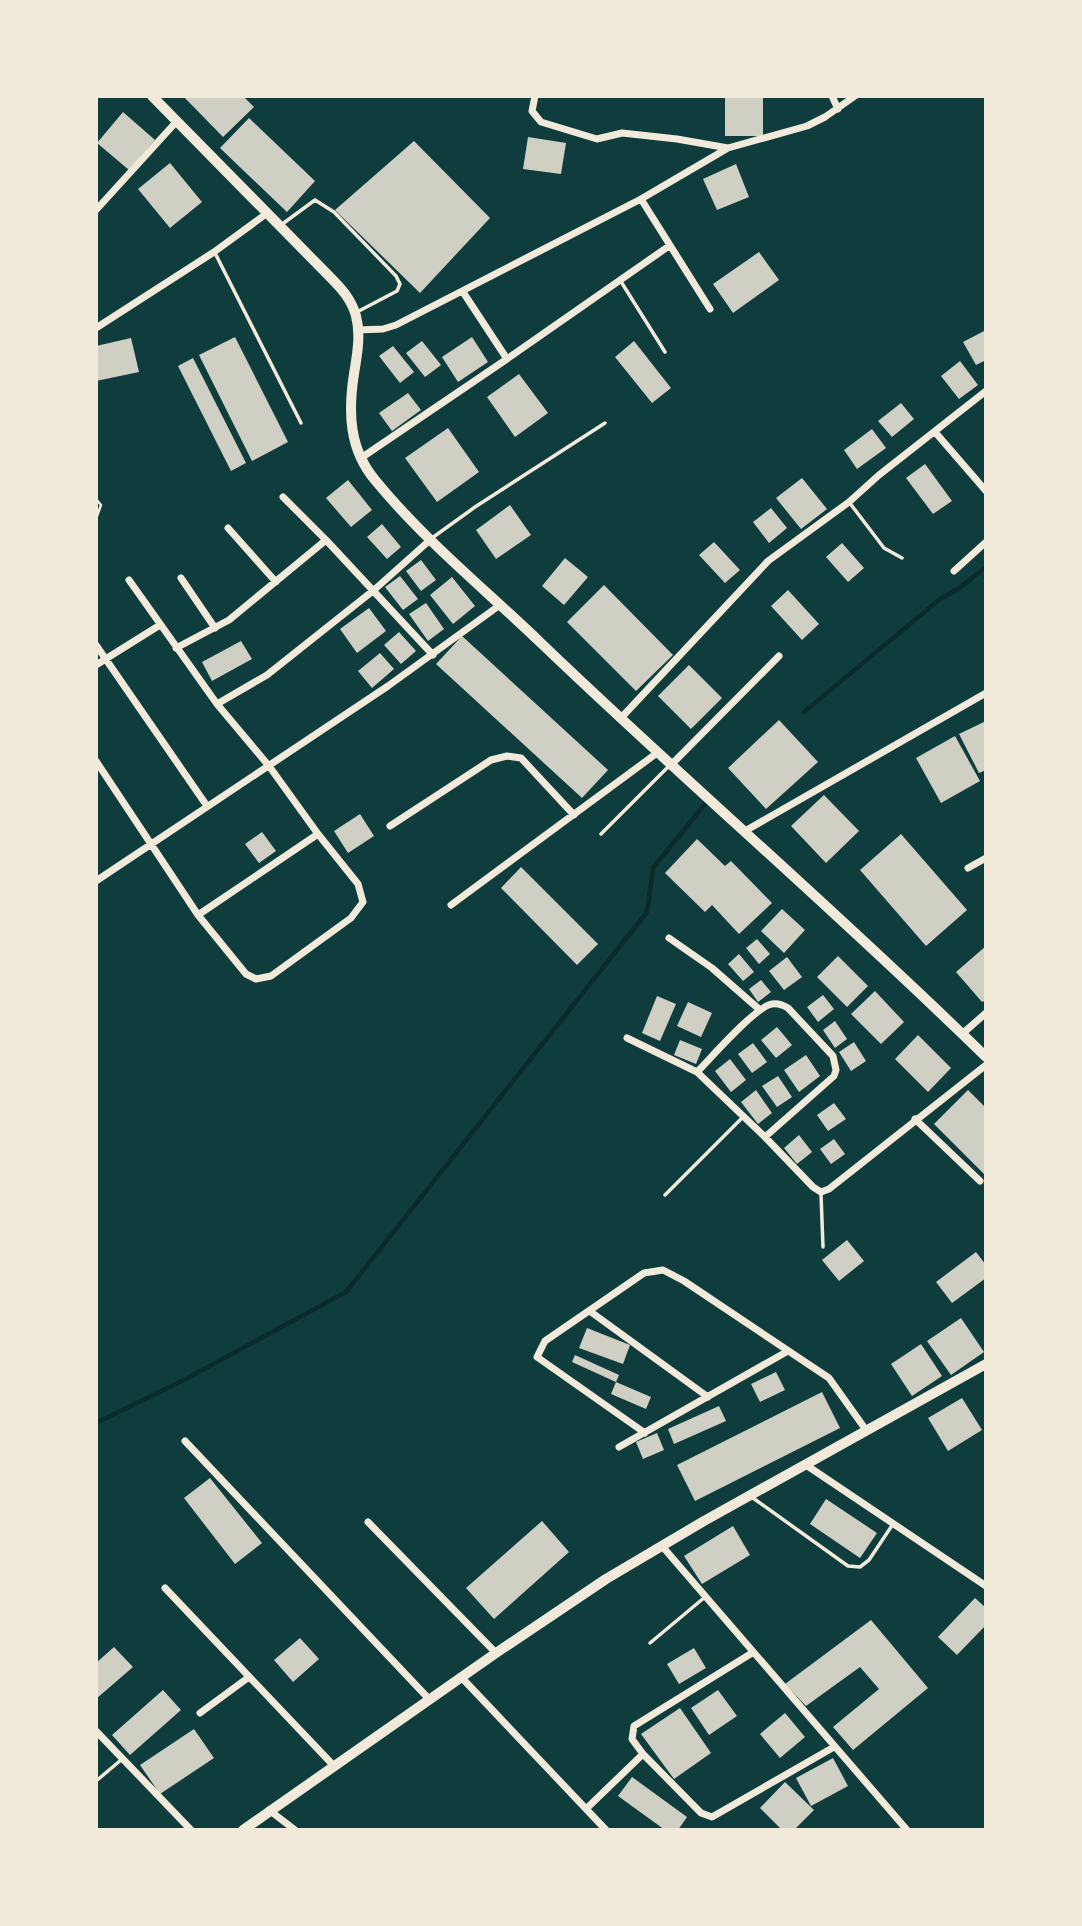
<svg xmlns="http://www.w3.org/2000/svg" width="1082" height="1926" viewBox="0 0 1082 1926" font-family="Montserrat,sans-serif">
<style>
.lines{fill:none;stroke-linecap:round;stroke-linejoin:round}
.stream{stroke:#0a2a2b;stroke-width:4.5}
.building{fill:#cfcfc3}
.path{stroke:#f1e9da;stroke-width:2.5}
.service{stroke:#f1e9da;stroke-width:3.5}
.minor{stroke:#f1e9da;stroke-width:7}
.secondary{stroke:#f1e9da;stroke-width:10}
</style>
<rect width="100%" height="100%" fill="#0f3d3e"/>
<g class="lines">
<path class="stream" d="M804 712 940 599 958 589 986 567
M96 1423 182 1381 346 1292 647 912 653 868 705 804"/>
</g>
<path class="building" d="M183 96H243L254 107 223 137Z
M725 96 763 97V136H725Z
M123 112 155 140 129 170 97 143Z
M249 118 315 181 287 212 220 148Z
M528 137 566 143 561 174 523 169Z
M414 141 490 218 420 293 335 210Z
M170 163 202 202 170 228 138 189Z
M736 164 749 197 717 210 703 179Z
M759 252 779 280 733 313 713 284Z
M986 330V360L976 365 963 342Z
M235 337 288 442 252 461 199 355Z
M472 337 488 362 458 382 442 357Z
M131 338 139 372 96 381V346Z
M422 341 441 365 425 377 406 353Z
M634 341 671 388 652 403 615 357Z
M393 346 414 372 400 383 379 356Z
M193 358 246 463 231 471 178 366Z
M960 361 978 385 959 399 941 376Z
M519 374 548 413 515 437 487 397Z
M408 393 421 410 392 431 379 413Z
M901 403 914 419 892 437 878 421Z
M448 428 479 472 437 502 405 458Z
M872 429 886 448 857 469 844 450Z
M925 464 952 501 933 514 906 478Z
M802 478 827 509 801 529 776 498Z
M348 480 372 510 351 527 326 498Z
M510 505 531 535 496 559 476 530Z
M771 508 787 528 769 543 753 522Z
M382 524 401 547 387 559 367 537Z
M714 542 740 570 725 583 699 555Z
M842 543 864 568 848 582 826 557Z
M565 558 588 577 564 605 542 586Z
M421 560 436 580 421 591 406 571Z
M400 576 418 599 403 610 385 587Z
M452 577 475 606 453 624 430 595Z
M604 585 673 655 636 691 567 622Z
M788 590 819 624 802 640 771 606Z
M426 603 444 629 428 641 409 614Z
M369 608 386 631 357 653 340 629Z
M399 632 416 651 401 664 384 645Z
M462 636 608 770 582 798 436 664Z
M241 641 252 659 212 681 202 662Z
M380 653 394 669 372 688 358 671Z
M689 665 722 698 691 729 658 696Z
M779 720 818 762 766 809 728 768Z
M986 721V770L979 773 959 734Z
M955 736 980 781 941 803 916 758Z
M824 795 859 831 826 863 791 826Z
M360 814 374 836 348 853 334 831Z
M262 832 276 851 259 863 245 844Z
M901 834 967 910 926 946 860 870Z
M697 839 725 866 731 861 772 903 739 934 712 905 705 912 665 873Z
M521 867 598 944 577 965 501 888Z
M782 909 805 930 784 953 761 931Z
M757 939 770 954 759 964 746 948Z
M986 946V1000L982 1002 956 972Z
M739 954 754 972 743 981 728 964Z
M838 956 868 986 847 1007 817 977Z
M787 957 802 977 784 990 769 971Z
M761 980 771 992 758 1002 749 989Z
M875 991 904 1022 881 1044 851 1014Z
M823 995 834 1009 818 1022 807 1007Z
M657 996 676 1004 660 1041 642 1033Z
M688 1002 712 1013 701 1037 677 1026Z
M835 1021 847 1039 835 1048 823 1030Z
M777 1027 792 1045 776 1058 761 1040Z
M918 1035 951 1068 928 1092 895 1059Z
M680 1040 702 1049 696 1064 674 1055Z
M854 1042 866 1061 851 1071 839 1052Z
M753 1043 767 1062 752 1073 738 1054Z
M806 1055 820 1076 799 1092 784 1070Z
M730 1059 746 1080 731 1092 715 1071Z
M778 1076 792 1097 777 1107 762 1086Z
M756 1090 772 1113 758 1124 741 1102Z
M968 1090 986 1108V1176L934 1124Z
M834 1103 846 1119 828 1131 817 1115Z
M799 1135 812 1152 797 1164 784 1148Z
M834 1139 845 1154 831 1164 820 1149Z
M847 1240 864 1261 839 1281 822 1260Z
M976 1252 986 1265V1278L952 1303 936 1282Z
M961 1318 984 1352 951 1375 927 1341Z
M587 1328 630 1345 623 1364 579 1348Z
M921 1344 942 1376 912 1396 891 1364Z
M575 1355 619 1375 616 1382 651 1397 646 1409 611 1394 616 1382 572 1362Z
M776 1372 785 1390 760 1402 751 1384Z
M822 1392 840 1428 695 1501 677 1465Z
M962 1398 982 1430 948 1451 928 1418Z
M719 1406 726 1421 674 1444 668 1429Z
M657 1433 664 1450 643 1459 636 1442Z
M210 1478 262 1543 235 1564 184 1498Z
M826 1499 877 1533 860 1558 810 1524Z
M542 1521 569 1552 494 1619 466 1588Z
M733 1526 750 1555 702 1584 684 1556Z
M975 1598 986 1608V1625L957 1655 938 1637Z
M871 1620 928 1688 853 1750 833 1727 879 1689 860 1667 806 1706 785 1684Z
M300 1638 319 1659 293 1682 274 1660Z
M114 1647 133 1667 96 1699V1663Z
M694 1648 706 1668 679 1684 667 1664Z
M163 1690 181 1710 130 1755 112 1735Z
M718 1690 737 1716 709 1735 691 1708Z
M680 1708 711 1753 674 1779 641 1734Z
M785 1713 805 1737 780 1758 760 1734Z
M194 1729 214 1758 160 1794 140 1765Z
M833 1758 848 1786 811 1806 796 1778Z
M632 1777 687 1817 678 1830H665L618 1796Z
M785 1782 814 1810 794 1830H782L760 1808Z"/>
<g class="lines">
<path class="path" d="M96 499 101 505 96 519"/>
<path class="service" d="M281 225 315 200 334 212 396 276 400 284 397 291 357 312
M215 253 301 423
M620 280 665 352
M849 502 884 548 902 558
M432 538 475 507 605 423
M601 834 668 767
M821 1194 823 1247
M665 1195 742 1118
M753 1498 848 1566 860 1567 869 1560 893 1524
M650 1643 705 1597
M96 1781 121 1760"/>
<path class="minor" d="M535 96 532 111 541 122 597 139 622 133 677 139 728 148 807 126 825 117 855 96
M832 96 838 109
M641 199 728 148
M96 210 177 121
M96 328 214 252 266 214
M358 330 383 329 396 325 641 199 710 309
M507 359 669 246
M935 432 986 491
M361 458 507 359 463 292
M283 497 326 540 433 655
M228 528 276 582
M954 571 986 542
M181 578 215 628
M96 645 207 806
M176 648 229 620 326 540
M96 665 160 625
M217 704 267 675 374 590 430 540
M620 719 768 561 849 502 879 475 986 391
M96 761 198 915 246 974 256 979 271 976 351 918 363 902 358 884 318 834 269 766 217 704 129 580
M670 766 779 656
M390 826 491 760 507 756 521 758 574 815
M745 831 986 693
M968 868 986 858
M96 881 388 686 500 605
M451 905 657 753
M198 915 318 834
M669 938 712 968 760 1010
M962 1034 986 1013
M627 1038 697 1072 765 1137 813 1187 821 1192 829 1189 986 1065
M697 1072C711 1058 756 1006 772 1004 779 1003 783 1005 788 1008L833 1056 836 1070 834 1076 765 1137
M915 1119 980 1181
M591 1312 708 1397
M645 1433 537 1357 545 1341 644 1273 663 1270 684 1281 829 1378 866 1430
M185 1441 429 1699
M619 1447 788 1351
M806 1465 986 1586
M368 1522 496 1653
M662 1546 907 1830
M165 1588 334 1766
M462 1678 606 1830
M200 1713 249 1677
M96 1731 191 1830
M643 1754 701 1813 712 1817 834 1747
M586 1809 643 1754 632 1739 634 1726 752 1653
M269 1810 295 1830"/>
<path class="secondary" d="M152 96 330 277C341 288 352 300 356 316 361 335 357 355 354 374 348 412 349 449 375 480 424 540 486 590 542 644 688 784 841 915 986 1057
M243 1830 496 1653 606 1579 704 1521 986 1364"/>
</g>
<rect width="1082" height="1926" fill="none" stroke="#f1e9da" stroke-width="196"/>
</svg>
